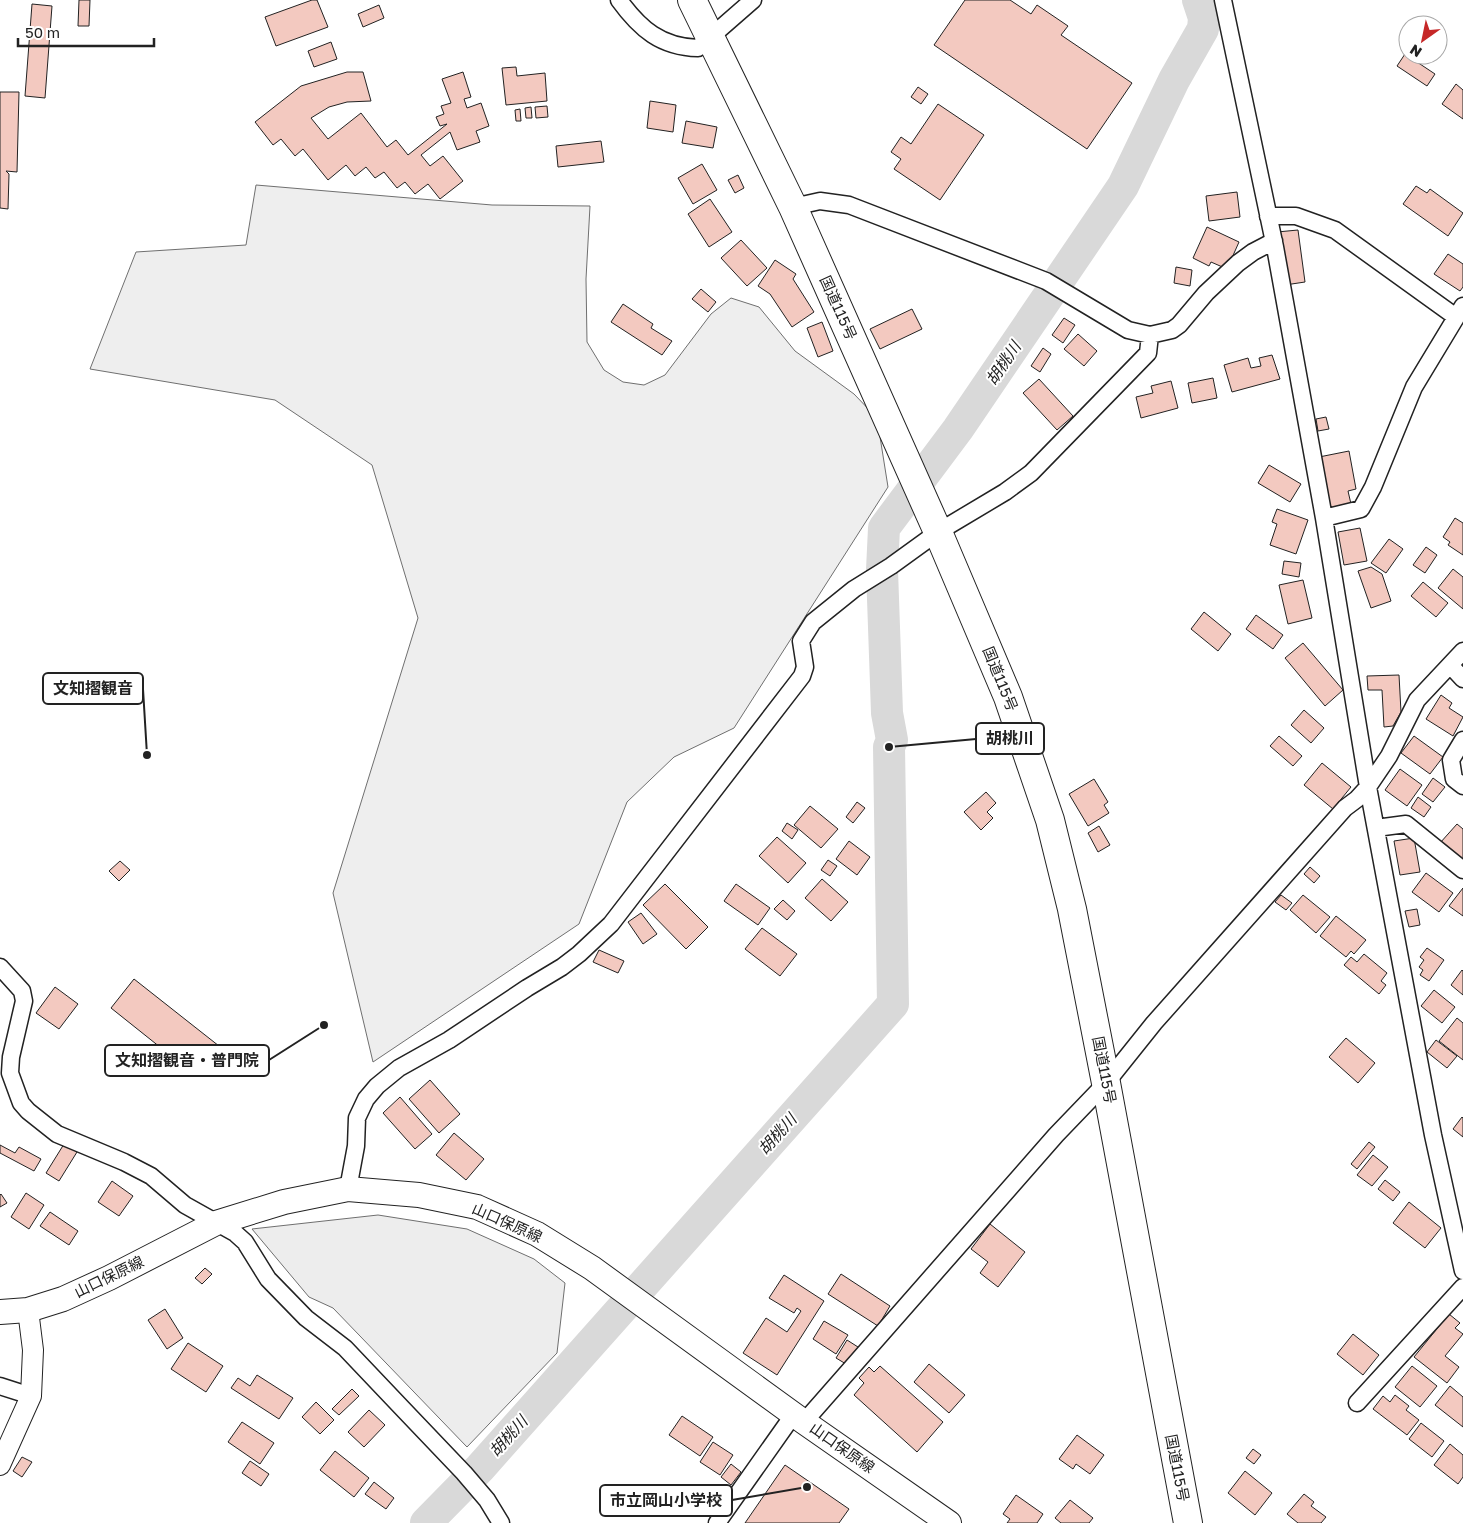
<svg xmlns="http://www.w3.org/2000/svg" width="1463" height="1523" viewBox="0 0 1463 1523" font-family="'Golos Text','Noto Sans JP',sans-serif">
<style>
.green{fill:#eee;stroke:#6f6f6f}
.parking{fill:#ededed;stroke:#6f6f6f}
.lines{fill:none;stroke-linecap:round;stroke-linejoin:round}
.river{stroke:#d9d9d9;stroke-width:32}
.building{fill:#f3c9c0;stroke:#222}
.minor-casing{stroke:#222;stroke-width:19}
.tertiary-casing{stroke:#222;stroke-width:22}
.secondary-casing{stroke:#222;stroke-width:26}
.trunk-casing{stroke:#222;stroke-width:30}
.minor{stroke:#fff;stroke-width:16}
.tertiary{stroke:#fff;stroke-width:20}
.secondary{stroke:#fff;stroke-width:24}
.trunk{stroke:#fff;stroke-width:28}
.labels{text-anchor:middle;stroke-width:4;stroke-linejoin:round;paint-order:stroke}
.street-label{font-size:15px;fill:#222;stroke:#fff}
.water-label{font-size:16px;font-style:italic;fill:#222;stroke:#fff}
.leader{fill:none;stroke:#222;stroke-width:2}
.callout-dot{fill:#222;stroke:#fff;stroke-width:2}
.callout{fill:#fff;stroke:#222;stroke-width:2}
.callout-label{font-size:16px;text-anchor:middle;font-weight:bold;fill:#222}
</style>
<rect width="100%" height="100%" fill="#fff"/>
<path class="green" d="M256 185 492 205 590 206 586 279 587 342 604 370 623 382 644 385 665 375 711 314 731 298 759 307 795 351 854 394 877 418 888 487 734 728 674 757 627 802 579 924 373 1062 333 893 418 618 372 465 275 400 90 369 136 252 246 245Z"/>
<path class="parking" d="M378 1215 467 1229 534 1259 565 1283 557 1353 467 1447 333 1308 309 1297 252 1229Z"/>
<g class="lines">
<path class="river" d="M426 1523 480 1468 893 1004 889 747 892 740 887 713 882 570 884 528 958 429 1123 186 1174 80 1203 29 1204 18 1198 0"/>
</g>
<path class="building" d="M79 0H90L89 26H78Z
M312 0H317L328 27 276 46 265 17Z
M965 0H1010L1031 14 1037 5 1068 26 1061 35 1132 83 1087 149 934 45Z
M32 4 52 6 45 98 25 96Z
M379 5 384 18 363 27 358 14Z
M1418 19 1426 25H1413Z
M1408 32V48L1400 42Z
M331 42 337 59 314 67 308 51Z
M1405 54 1435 74 1427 86 1397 66Z
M516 67 517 76 545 73 547 101 506 105 502 68Z
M347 72H363L371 101 347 102 329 107 311 118 328 139 361 113 387 147 396 140 408 155 447 124 440 126 436 117 444 114 441 106 451 103 442 79 463 72 471 97 464 99 467 108 481 103 489 126 476 131 480 142 457 150 450 132 421 155 430 166 443 156 463 181 440 199 428 184 415 194 405 182 397 188 384 172 375 178 366 167 355 176 346 165 328 180 303 149 295 156 281 139 273 145 255 122 301 86Z
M1456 84 1463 90V119L1442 104Z
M918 87 928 94 921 104 911 97Z
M0 92H19L17 172 6 171 9 174 8 209 0 208Z
M650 101 676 105 673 132 647 128Z
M938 104 984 135 940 200 894 169 901 159 891 152 901 137 911 144Z
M547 106 548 117 536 118 535 107Z
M531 107 532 118H526L525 108Z
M520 109 521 121H516L515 110Z
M686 121 717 127 713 148 682 143Z
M601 141 604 162 558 167 556 146Z
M702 164 717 190 693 204 678 178Z
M738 175 744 188 735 193 728 180Z
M1416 186 1427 193 1430 189 1463 213 1448 236 1403 204Z
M1237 192 1240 217 1209 221 1206 196Z
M710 199 732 232 709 247 688 214Z
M1207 227 1239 242 1227 269 1211 262 1209 266 1193 258Z
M1298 230 1305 282 1285 285 1277 232Z
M741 240 767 268 747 286 721 258Z
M1448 254 1463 264V287L1460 291 1434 274Z
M775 260 796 274 793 279 814 312 792 327 770 294 758 286Z
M1176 267 1192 270 1190 286 1174 283Z
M701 289 716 302 708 312 692 299Z
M623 304 653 324 651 328 672 341 662 355 611 322Z
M912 309 922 329 880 349 870 329Z
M1064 318 1075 325 1063 343 1052 335Z
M822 322 833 351 818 357 807 328Z
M1078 334 1097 351 1084 366 1064 349Z
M1043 348 1051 354 1040 372 1031 366Z
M1272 355 1280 379 1232 392 1224 365 1248 358 1251 368 1261 366 1259 358Z
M1213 378 1217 398 1192 403 1188 383Z
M1039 379 1073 416 1057 430 1023 393Z
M1171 381 1178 408 1141 418 1136 397 1153 393 1151 386Z
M1326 417 1329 429 1318 431 1316 419Z
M1349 451 1356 489 1348 491 1351 504 1329 508 1319 457Z
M1269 465 1301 484 1290 502 1258 483Z
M1277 509 1308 520 1296 554 1270 545 1277 524 1272 522Z
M1455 518 1463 523V555L1448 545 1450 542 1443 537Z
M1360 528 1367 561 1344 565 1338 532Z
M1389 539 1403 549 1386 573 1371 563Z
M1426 547 1437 555 1425 573 1413 565Z
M1284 561 1301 563 1299 577 1282 574Z
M1371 567 1382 574 1391 601 1371 608 1358 571Z
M1453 569 1463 577V609L1438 588Z
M1303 580 1312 618 1288 624 1279 585Z
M1423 582 1448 603 1436 617 1411 596Z
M1204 612 1231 634 1218 651 1191 629Z
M1256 615 1283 635 1273 649 1246 629Z
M1303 643 1343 690 1325 706 1285 658Z
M1399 675 1401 712 1393 726 1384 727 1382 690H1368L1367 676Z
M1441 695 1452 703 1449 708 1463 717 1453 736 1426 719Z
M1304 710 1324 728 1311 743 1291 725Z
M1279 736 1302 756 1293 766 1270 746Z
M1414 736 1443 757 1430 774 1401 753Z
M1322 763 1351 787 1333 809 1304 785Z
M1400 769 1422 785 1407 806 1385 790Z
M1433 778 1445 787 1433 802 1422 794Z
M1094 779 1108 802 1104 805 1109 813 1088 826 1069 794Z
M986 792 996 803 987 812 993 818 981 830 964 812Z
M1418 797 1431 807 1424 817 1411 808Z
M857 802 865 808 853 823 846 817Z
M810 806 838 829 821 848 794 825Z
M787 823 798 830 792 839 782 831Z
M1457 824 1463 829V862L1440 843Z
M1099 826 1110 845 1098 852 1088 833Z
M777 837 806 863 788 883 759 856Z
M1414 838 1420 872 1400 875 1394 841Z
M849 841 870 857 857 875 836 859Z
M828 860 837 866 830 876 821 870Z
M120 861 130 870 119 881 109 871Z
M1310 867 1320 876 1314 883 1304 874Z
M1426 873 1453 893 1439 912 1412 892Z
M822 879 848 902 831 921 805 898Z
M665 884 708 927 686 949 643 905Z
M736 884 770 908 758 925 724 901Z
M1463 888V916L1449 906Z
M1281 895 1292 903 1286 910 1275 902Z
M1303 895 1330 917 1316 933 1290 910Z
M783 900 795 911 787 920 774 909Z
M1417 909 1420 925 1409 927 1405 911Z
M641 913 657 934 643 944 628 922Z
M1336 916 1366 940 1354 954 1351 951 1346 957 1320 936Z
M762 928 797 954 780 976 745 949Z
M1427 948 1444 960 1429 981 1420 975 1423 970 1419 967 1424 960 1420 957Z
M599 950 624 961 618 973 593 962Z
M1364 954 1387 973 1381 981 1386 985 1379 994 1344 965 1351 957 1357 962Z
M1462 970 1463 971V995L1451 985Z
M134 979 219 1046 195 1075 111 1008Z
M55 987 78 1004 59 1029 36 1013Z
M1434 990 1455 1007 1442 1023 1421 1006Z
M1457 1018 1463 1023V1060L1439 1041Z
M1346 1038 1375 1063 1358 1083 1329 1057Z
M1436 1040 1457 1056 1447 1068 1427 1052Z
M430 1080 460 1114 439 1133 409 1099Z
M400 1097 432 1134 415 1149 383 1113Z
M1462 1117 1463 1118V1137L1453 1129Z
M454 1133 484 1159 466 1180 436 1155Z
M1369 1142 1375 1147 1357 1169 1351 1164Z
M64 1144 77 1152 59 1181 46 1173Z
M0 1145 15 1153 19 1147 41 1159 34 1171 0 1153Z
M1373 1155 1388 1167 1372 1186 1357 1175Z
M1385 1180 1400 1192 1393 1201 1378 1189Z
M112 1181 133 1196 119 1216 98 1202Z
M26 1193 44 1205 29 1229 11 1217Z
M1 1194 7 1203 0 1207V1195Z
M1409 1202 1441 1228 1425 1248 1393 1223Z
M50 1212 78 1231 69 1245 40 1226Z
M990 1224 1025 1252 998 1287 980 1273 988 1262 971 1249Z
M205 1268 212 1274 202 1284 195 1278Z
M841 1274 890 1306 878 1326 828 1294Z
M784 1275 824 1301 777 1375 743 1353 766 1318 787 1332 801 1311 797 1308 794 1313 769 1298Z
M165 1309 183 1338 167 1349 148 1320Z
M1449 1314 1460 1323 1455 1328 1463 1334 1445 1356 1459 1367 1447 1383 1414 1357Z
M824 1321 848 1335 836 1354 813 1339Z
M1353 1334 1379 1355 1363 1375 1337 1354Z
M847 1340 858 1347 846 1364 836 1358Z
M188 1343 223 1366 206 1392 171 1369Z
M929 1364 965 1395 949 1413 914 1382Z
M880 1366 943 1422 917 1452 854 1395 864 1383 859 1378 869 1367 874 1372Z
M1412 1366 1437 1386 1420 1407 1395 1387Z
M257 1375 293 1398 279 1419 231 1388 238 1378 250 1386Z
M1450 1386 1463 1397V1427L1435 1405Z
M352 1389 359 1396 339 1415 332 1409Z
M1395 1395 1409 1406 1406 1410 1419 1420 1407 1435 1373 1409 1383 1396 1390 1402Z
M316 1402 334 1420 320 1434 302 1417Z
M369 1410 385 1425 364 1447 348 1432Z
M682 1416 713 1437 700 1456 669 1435Z
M242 1422 274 1443 260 1464 228 1442Z
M1421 1423 1444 1441 1432 1457 1409 1439Z
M1077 1435 1104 1455 1090 1474 1076 1464 1073 1469 1059 1459Z
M713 1442 733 1455 720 1475 700 1462Z
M1450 1444 1463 1455V1477L1458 1484 1434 1465Z
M1253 1449 1261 1455 1254 1464 1246 1458Z
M335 1451 369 1478 354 1497 320 1470Z
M22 1457 32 1462 22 1477 13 1471Z
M250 1461 269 1474 261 1486 242 1473Z
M731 1464 741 1472 731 1485 721 1477Z
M785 1465 849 1509 839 1523H745Z
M1245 1471 1272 1493 1255 1515 1228 1493Z
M374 1482 394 1498 386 1509 365 1494Z
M1304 1494 1314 1502 1311 1506 1326 1517 1321 1523H1298L1287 1514Z
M1016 1495 1043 1514 1037 1523H1007L1010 1519 1003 1514Z
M1070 1500 1093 1518 1089 1523H1061L1055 1518Z"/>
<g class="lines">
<g class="minor-casing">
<path id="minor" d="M619 0C640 29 661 47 698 48L753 0
M1223 0 1275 247 1324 518 1368 787 1433 1135 1463 1271
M793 207 820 201 849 205 1046 281 1128 330 1150 335 1172 330 1179 325 1206 293 1238 263 1253 252 1274 241
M1268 216H1296L1335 230 1456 317
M1324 518 1361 509 1373 487 1414 387 1463 306
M1450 665 1463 679
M1463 740 1451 760 1454 779 1463 786
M1376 828 1406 824 1463 870
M0 967 22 991 24 1001 11 1057 10 1073 21 1103 28 1111 57 1134 124 1162 151 1176 185 1205 235 1233 245 1242 268 1279 306 1318 345 1348 402 1408 464 1473 487 1500 501 1523
M348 1189 356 1146 357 1118 366 1099 377 1086 399 1068 449 1040 527 988 562 967 579 954 611 924 802 676 805 667 801 641 813 622 854 589 891 566 938 532 1005 492 1031 473 1148 353 1150 335
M0 1386 31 1396
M1357 1403 1463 1287
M804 1422 1056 1135 1106 1083 1154 1023 1345 808 1357 799 1368 787 1389 756 1417 700 1463 651
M717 1523 794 1414"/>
</g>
<g class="tertiary-casing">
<path id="tertiary" d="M0 1465 31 1396 33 1350 28 1310"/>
</g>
<g class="secondary-casing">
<path id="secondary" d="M0 1312 28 1310 63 1299 109 1278 216 1223 284 1202 348 1189 419 1195 477 1207 537 1234 592 1268 804 1422 949 1523"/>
</g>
<g class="trunk-casing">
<path id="trunk" d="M692 0 793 207 938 532 1008 697 1050 820 1072 909 1106 1083 1188 1523"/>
</g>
<use href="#minor" class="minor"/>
<use href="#tertiary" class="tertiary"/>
<use href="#secondary" class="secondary"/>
<use href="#trunk" class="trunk"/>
</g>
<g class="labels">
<g class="street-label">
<text transform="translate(838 308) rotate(66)" y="5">国道115号</text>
<text transform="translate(1000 679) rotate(68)" y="5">国道115号</text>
<text transform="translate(1104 1070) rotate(79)" y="5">国道115号</text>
<text transform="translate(507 1223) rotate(24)" y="5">山口保原線</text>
<text transform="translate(109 1277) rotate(-26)" y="5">山口保原線</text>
<text transform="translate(842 1448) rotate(35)" y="5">山口保原線</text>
<text transform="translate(1177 1468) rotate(79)" y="5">国道115号</text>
</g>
<g class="water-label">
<text transform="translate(1003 363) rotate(-56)" y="6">胡桃川</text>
<text transform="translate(777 1134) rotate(-48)" y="6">胡桃川</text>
<text transform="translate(508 1436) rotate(-48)" y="6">胡桃川</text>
</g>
</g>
<path class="leader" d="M147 755L143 689M889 747L976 739M324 1025L269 1060M807 1487L732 1500"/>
<g class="callout-dot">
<circle cx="147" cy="755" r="5"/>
<circle cx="889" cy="747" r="5"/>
<circle cx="324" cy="1025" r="5"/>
<circle cx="807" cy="1487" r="5"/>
</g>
<g class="callout">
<rect x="43" y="673" width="100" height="31" rx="5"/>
<rect x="976" y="723" width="68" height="31" rx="5"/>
<rect x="105" y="1045" width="164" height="31" rx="5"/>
<rect x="600" y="1485" width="132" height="31" rx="5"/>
</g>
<g class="callout-label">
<text x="93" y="694">文知摺観音</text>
<text x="1010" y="744">胡桃川</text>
<text x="187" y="1066">文知摺観音・普門院</text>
<text x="666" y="1506">市立岡山小学校</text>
</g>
<g transform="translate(1423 40) rotate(213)"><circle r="24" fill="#ffffff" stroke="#a7a7a7"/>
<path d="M0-4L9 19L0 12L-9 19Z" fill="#c62828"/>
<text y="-8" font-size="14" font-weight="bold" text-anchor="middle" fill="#222222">N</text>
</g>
<path d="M18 38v8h136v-8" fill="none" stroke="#222222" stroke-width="2.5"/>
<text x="25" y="38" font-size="15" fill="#222222" stroke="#ffffff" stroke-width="4" paint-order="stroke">50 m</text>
</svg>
